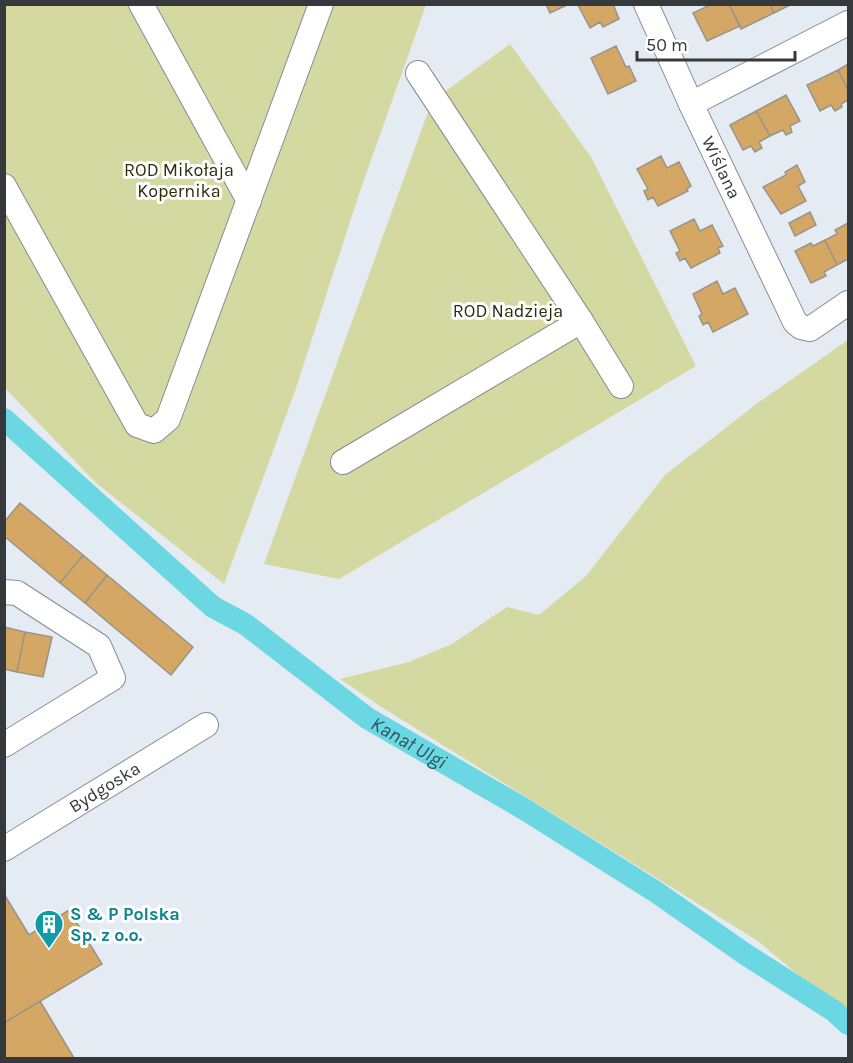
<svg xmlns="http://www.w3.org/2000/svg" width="853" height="1063" viewBox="0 0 853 1063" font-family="Karla,sans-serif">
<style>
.green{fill:#d4d8a1}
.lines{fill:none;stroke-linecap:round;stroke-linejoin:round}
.canal{stroke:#6bd7e3;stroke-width:22}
.building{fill:#d4a764;stroke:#98938b;stroke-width:1.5}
.minor-casing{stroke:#868c93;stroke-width:26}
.minor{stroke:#fff;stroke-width:24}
.labels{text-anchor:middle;stroke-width:6;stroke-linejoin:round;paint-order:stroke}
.street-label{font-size:18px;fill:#36393b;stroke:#fff}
.park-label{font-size:18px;fill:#2b2d0a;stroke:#fff}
.culture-label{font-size:18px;font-weight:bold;fill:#0d838f;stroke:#fff;text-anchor:start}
.water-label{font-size:20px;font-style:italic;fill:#27565c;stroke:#fff}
</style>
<rect width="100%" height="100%" fill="#e4ebf2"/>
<path class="green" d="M5 5H426L360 191 295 391 224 584 96 483 5 388Z
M510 44 591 157 696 366 339 579 264 564 432 101Z
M848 340V1017L758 941 383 708 340 679 409 662 452 644 507 607 539 615 586 576 665 475 759 402Z"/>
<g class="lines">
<path class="canal" id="s1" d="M4 419 213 607 245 624 367 718 524 809 656 892 745 954 834 1011 848 1024"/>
</g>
<path class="building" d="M546 4H569L550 13Z
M613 4 619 19 603 27 600 22 590 28 578 5Z
M712 4H729L740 26 707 41 693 13Z
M729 4H770L774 13 741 29Z
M770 4H792L774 13Z
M616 46 626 67 629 66 636 81 608 94 591 58Z
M848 64V90L838 70Z
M838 70 848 90V100L841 104 842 107 835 111 831 105 820 111 807 85Z
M786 95 800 121 790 126 792 132 786 135 783 130 770 136 756 111Z
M756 111 770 136 759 142 762 148 755 152 751 146 743 150 730 125Z
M661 156 667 168 679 162 691 186 687 189 688 191 658 206 653 197 648 200 644 191 648 189 637 169Z
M797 165 805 182 798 186 806 201 781 214 763 187 786 175 785 172Z
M810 212 816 225 795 236 789 223Z
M694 219 700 231 712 225 723 246 718 248 720 253 691 268 685 258 680 261 676 253 680 251 670 231Z
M848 223V259L837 265 825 240 837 234 835 230Z
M825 240 837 265 824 272 826 276 811 283 795 251 811 243 813 246Z
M717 281 723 294 735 288 748 314 713 332 708 322 703 325 699 316 702 314 693 294Z
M20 503 83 555 60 583 4 536V522Z
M83 555 107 575 85 603 60 583Z
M107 575 193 647 171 675 85 603Z
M4 627 25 632 17 672 4 669Z
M25 632 52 637 43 677 17 672Z
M4 894 29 935 69 910 102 964 4 1023Z
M40 1001 74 1058H4V1023Z"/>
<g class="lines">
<g class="minor-casing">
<g id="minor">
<path d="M141 4 249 201"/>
<path id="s2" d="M646 4 691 104 795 322 801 327 810 329 848 303"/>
<path d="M691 104 848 23"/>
<path d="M4 186 137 425 154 431 168 419 321 4"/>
<path d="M581 321 621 386"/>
<path d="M343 462 581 321 418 73"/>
<path d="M4 592 17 593 99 646 113 678 4 745"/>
<path id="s3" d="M4 849 206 725"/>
</g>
</g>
<use href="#minor" class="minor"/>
</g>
<defs>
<g id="building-pin" transform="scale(1.5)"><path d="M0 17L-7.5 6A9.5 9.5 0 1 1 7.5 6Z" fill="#0f9aa8" stroke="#fff"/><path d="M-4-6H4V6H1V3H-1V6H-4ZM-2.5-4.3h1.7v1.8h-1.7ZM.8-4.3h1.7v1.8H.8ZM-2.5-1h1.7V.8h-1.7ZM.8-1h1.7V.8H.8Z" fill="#fff"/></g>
</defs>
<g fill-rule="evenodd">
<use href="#building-pin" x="49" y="924"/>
</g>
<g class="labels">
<g class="street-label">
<text dy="6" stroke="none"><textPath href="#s2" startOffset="180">Wiślana</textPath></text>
<text dy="6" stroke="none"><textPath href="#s3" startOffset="118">Bydgoska</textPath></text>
</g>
<g class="park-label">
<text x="179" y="176">ROD Mikołaja<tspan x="179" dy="21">Kopernika</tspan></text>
<text x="508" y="317">ROD Nadzieja</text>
</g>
<g class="culture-label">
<text x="70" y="920">S &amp; P Polska<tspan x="70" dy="21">Sp. z o.o.</tspan></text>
</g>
<g class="water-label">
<text dy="7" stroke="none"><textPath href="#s1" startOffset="520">Kanał Ulgi</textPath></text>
</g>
</g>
<rect width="853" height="1063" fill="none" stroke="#36393b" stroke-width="12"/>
<path d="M637 51v9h158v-9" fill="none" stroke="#36393b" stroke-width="3"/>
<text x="646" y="51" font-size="18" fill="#36393b" stroke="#ffffff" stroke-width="4.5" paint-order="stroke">50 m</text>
</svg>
